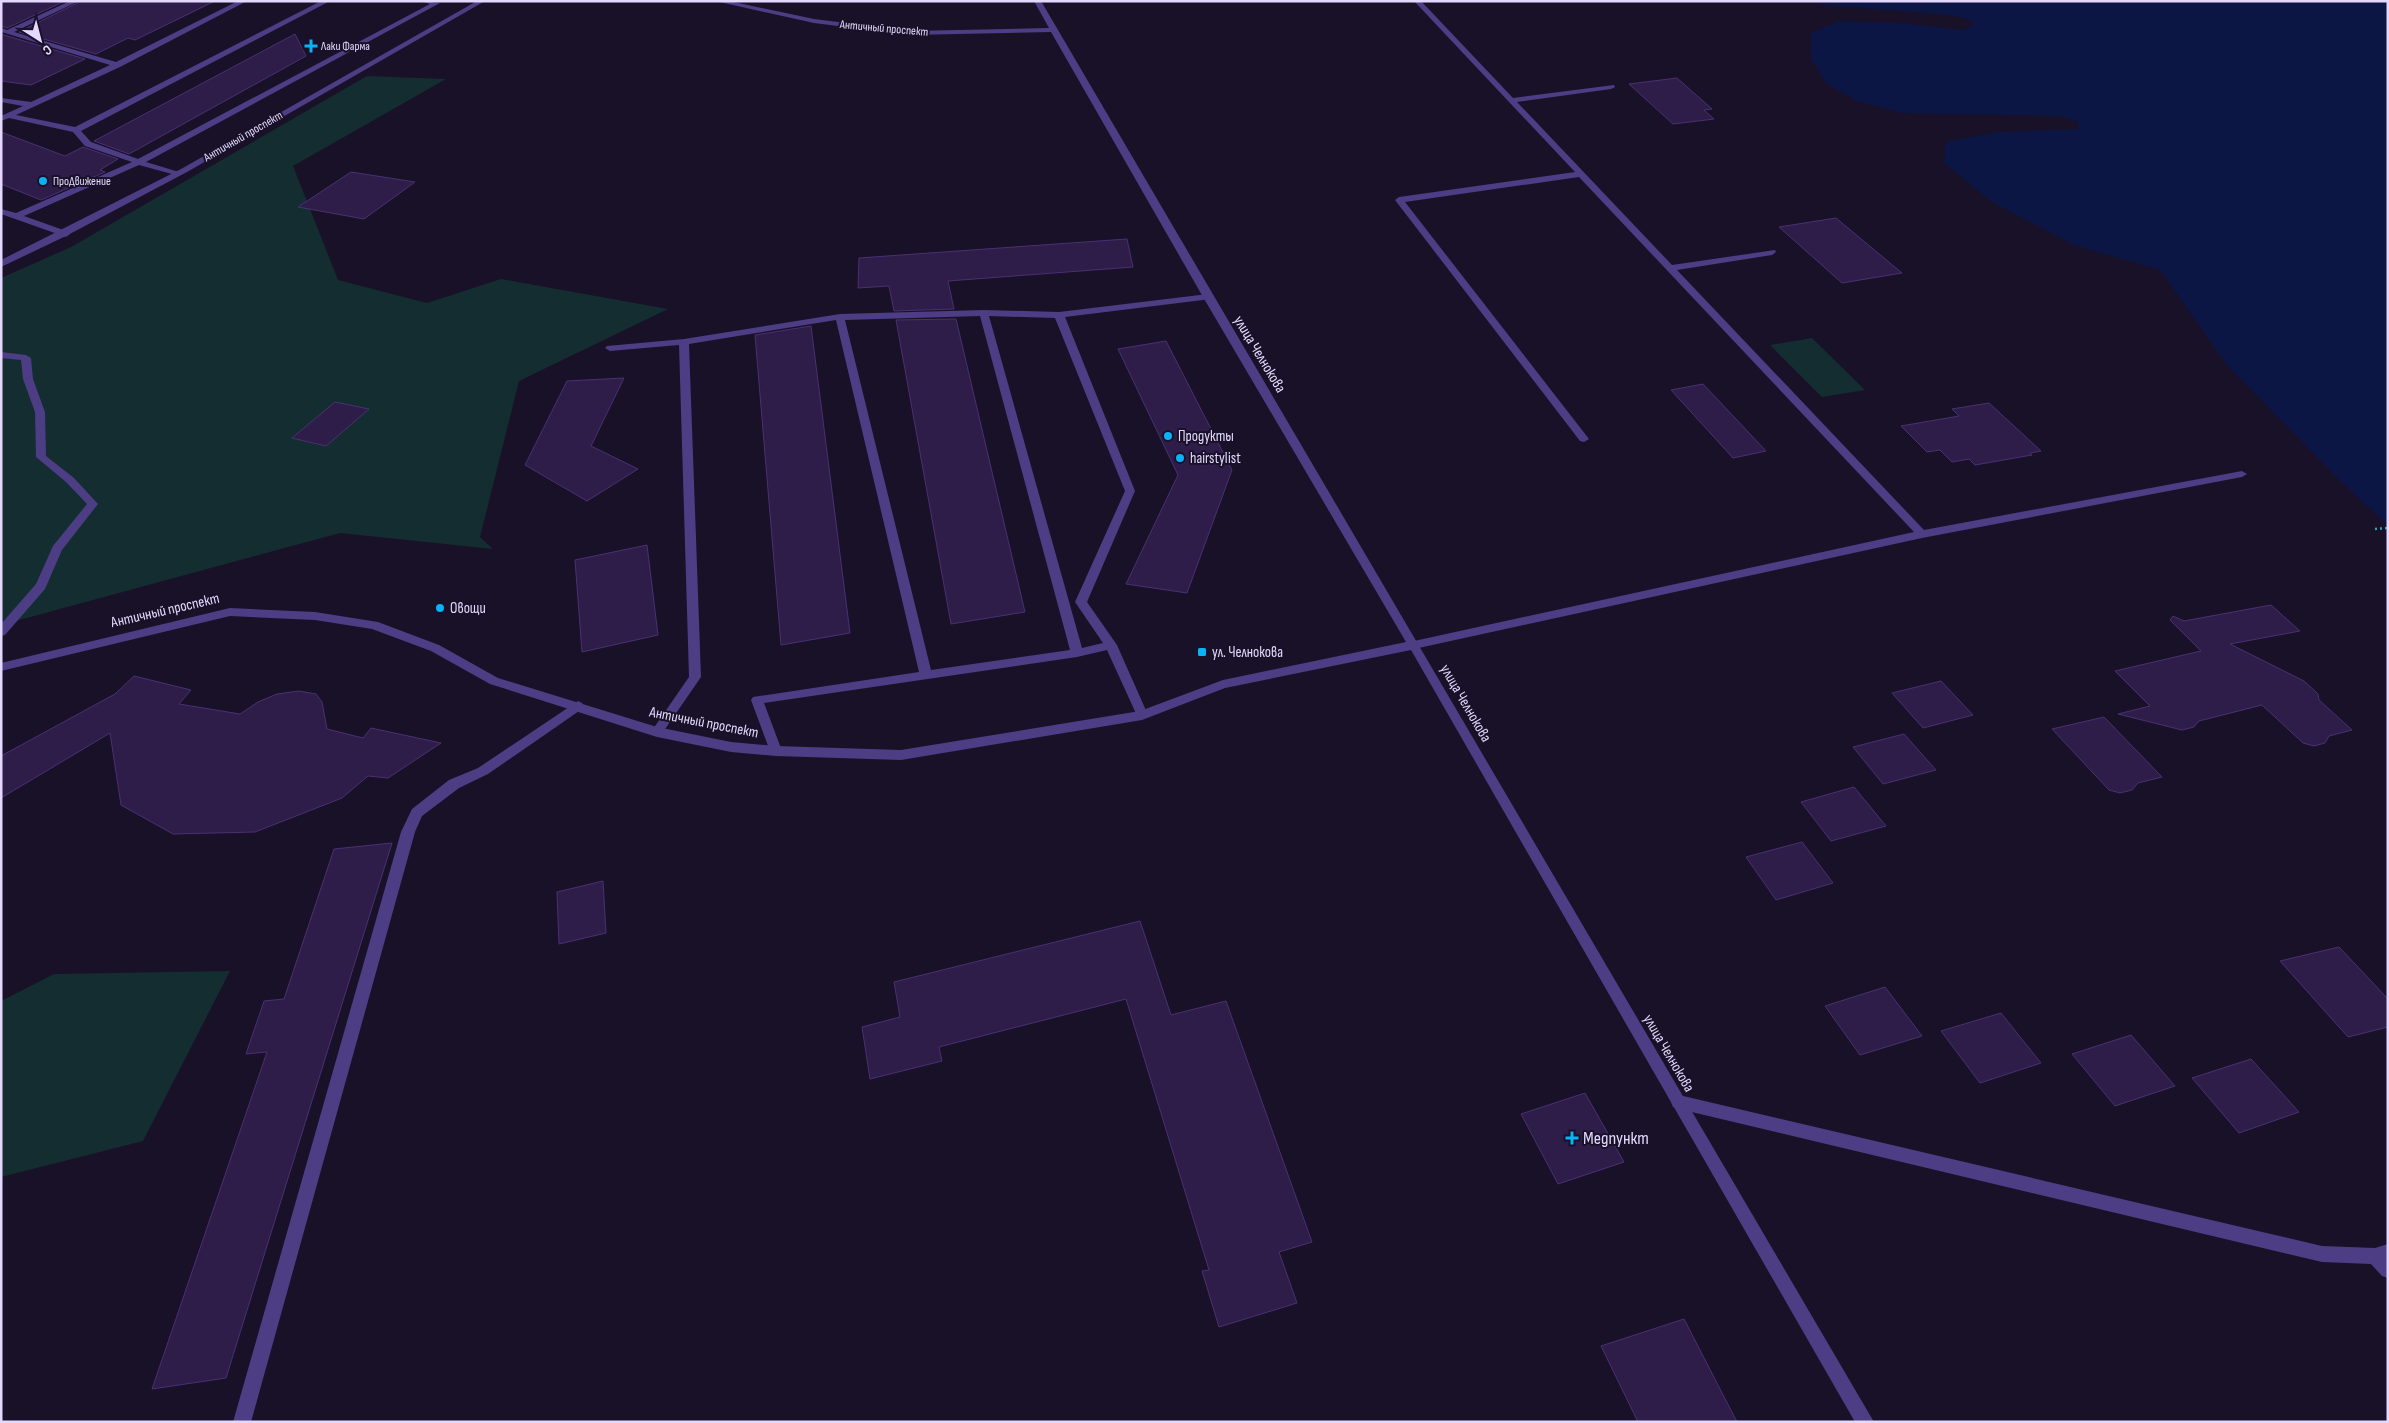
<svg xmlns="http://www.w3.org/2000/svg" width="2389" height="1423" viewBox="0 0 2389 1423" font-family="'Sofia Sans Condensed',sans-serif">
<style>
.green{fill:#142d31}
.water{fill:#0c1645}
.building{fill:#2e1d48;stroke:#4a3073}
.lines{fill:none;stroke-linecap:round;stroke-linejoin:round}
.path{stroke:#34a6b7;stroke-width:2.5;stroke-dasharray:2 3;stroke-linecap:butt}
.lane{fill:#4d3d85;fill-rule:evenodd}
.street{fill:#4d3d85;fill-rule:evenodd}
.poi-dot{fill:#0ab3f8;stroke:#191128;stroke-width:2}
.labels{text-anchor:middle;stroke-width:4;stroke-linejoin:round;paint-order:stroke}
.far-street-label{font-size:12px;fill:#e4d8fe;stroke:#191128}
.far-poi-label{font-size:12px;fill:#e4d8fe;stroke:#191128;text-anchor:start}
.street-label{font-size:15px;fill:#e4d8fe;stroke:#191128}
.poi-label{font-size:15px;fill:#e4d8fe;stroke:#191128;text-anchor:start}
.near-poi-label{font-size:18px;fill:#e4d8fe;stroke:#191128;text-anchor:start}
</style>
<rect width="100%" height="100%" fill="#191128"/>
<path class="green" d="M367 76 446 79 293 166 338 280 427 303 501 279 668 309 519 381 480 537 493 549 340 533 1 625V278L71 247Z
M1812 338 1865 390 1822 397 1770 345Z
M230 971 143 1141 1 1177V1001L54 974Z"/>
<path class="water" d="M1810 1H2388V525L2343 484 2227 365 2160 270 2074 245 1992 202 1944 163 1946 142 1998 132 2079 129 2078 122 2062 116 1903 113 1857 101 1827 84 1811 59V33L1839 21 1901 23 1963 30 1973 26 1972 21 1952 15 1824 5Z"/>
<path class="building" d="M1 1H65L7 28 1 26Z
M81 1H215L135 40 128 38 96 54 19 32Z
M1 34 4 35 85 59 31 85 1 81Z
M295 34 306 56 129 154 94 141Z
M1677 78 1712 109 1704 110 1714 119 1673 124 1629 84Z
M1 132 65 156 83 147 118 159 100 170 105 172 41 200 1 184Z
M351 172 415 182 364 219 298 207Z
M1836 218 1902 273 1842 283 1779 227Z
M1127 239 1133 267 948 281 954 309 894 311 889 286 858 288 859 258Z
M956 319 1025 612 951 624 896 320Z
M811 326 850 633 781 645 755 335Z
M1166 341 1232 470 1187 593 1126 584 1178 475 1118 349Z
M624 378 591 446 638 469 587 501 525 465 567 381Z
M1703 384 1766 451 1733 458 1671 390Z
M335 402 369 409 326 446 292 438Z
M1989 403 2041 451 2030 453 2032 455 1975 465 1969 459 1952 462 1940 450 1927 452 1901 426 1959 416 1952 409Z
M647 545 658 635 582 652 575 560Z
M2271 605 2300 631 2230 644 2304 681 2318 694 2319 700 2352 730 2329 736 2325 743 2314 746 2303 743 2262 705 2199 721 2194 727 2182 730 2118 714 2150 706 2115 671 2201 651 2170 620 2173 616 2184 621Z
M134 676 191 690 179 704 240 714 258 702 277 694 299 691 316 694 322 702 327 729 363 738 371 728 441 743 388 778 368 776 342 798 255 832 173 834 121 805 110 733 1 798V756L115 694Z
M1941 681 1973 715 1923 728 1892 693Z
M2104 717 2162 777 2138 783 2132 790 2120 793 2109 790 2052 729Z
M1904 734 1936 770 1883 784 1853 747Z
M1854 787 1886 826 1831 841 1801 802Z
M1802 842 1833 883 1776 900 1746 857Z
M392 843 226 1378 152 1389 267 1052 246 1054 264 1001 284 999 334 849Z
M603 881 606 933 559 944 557 892Z
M1140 921 1171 1015 1226 1001 1312 1242 1279 1252 1297 1303 1219 1327 1202 1271 1209 1270 1126 999 939 1047 942 1061 870 1079 862 1027 900 1017 894 982Z
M2339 947 2388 999V1027L2348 1037 2280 961Z
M1885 987 1922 1036 1860 1055 1825 1006Z
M2001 1013 2041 1063 1980 1083 1941 1031Z
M2131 1035 2175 1086 2115 1106 2072 1054Z
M2251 1059 2299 1112 2239 1133 2192 1078Z
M1585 1093 1624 1162 1558 1184 1521 1114Z
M1684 1319 1737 1422H1638L1601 1346Z"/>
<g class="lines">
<path class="path" d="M2375 529 2388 528"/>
<path class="lane" d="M70 1H79L14 32 116 62 238 1H247L120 67 16 115 75 127 321 1H330L81 131 91 142 138 159 430 4 421 1 440 3 146 162 179 172V176L139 165 24 216 69 232 70 234 66 237 1 214V209L16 213 132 162 85 146 73 132 9 118 1 121V116L23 106 1 102V98L31 102 110 65 5 33 1 32V28L7 30Z
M1414 1H1421L1513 98 1614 85 1615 87 1611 89 1517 102 1672 265 1775 250 1776 252 1772 255 1677 270 1924 530 2242 471 2247 474 2242 477 1922 538 1414 649 1410 648 1408 645 1410 642 1414 641 1914 532 1579 177 1405 202 1589 439 1584 442 1580 441 1395 200 1399 197 1575 172Z
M1208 294 1213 297 1211 299 1065 317 1135 491 1087 602 1117 645 1148 715 1146 718H1138L1107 650 1077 657 764 703 782 751 781 754H771L751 700 753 697 919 672 836 320 689 344 701 677 661 735H653L651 732 653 729 689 677 679 345 610 351 605 348 607 346 684 339 840 314 984 310 1059 312ZM980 316 1070 650 931 670 845 320ZM989 316 1055 318 1125 491 1075 602 1103 643 1082 648Z
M578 701 582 703 584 706 582 709 488 774 459 788 422 816 415 832 251 1422H233L401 832 412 809 449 780 478 768Z
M1679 1095 2322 1246 2375 1248 2388 1244V1278L2382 1276 2371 1264 2322 1262 1679 1109 1673 1107 1671 1102 1673 1097Z"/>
<path class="street" d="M477 1H485L187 172 66 236 1 267V260L181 169Z
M715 1H729L814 19 910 31 1049 28 1034 1H1041L1874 1422H1855L1411 650 1225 688 1142 720 901 760 776 756 731 752 657 737 490 684 431 651 372 629 315 620 230 616 1 671V663L230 608 315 612 378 622 439 645 498 678 657 727 731 742 776 746 901 750 1140 711 1223 680 1406 642 1203 297 1051 32 910 35 814 23Z
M1 352 26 355 31 358 33 379 45 412 46 456 74 478 98 504 62 550 45 589 5 635 1 636V624L36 584 53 546 87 504 66 482 36 457 35 412 23 379 21 360 1 358Z"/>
</g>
<g class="poi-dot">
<path d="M308.5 38.5h5v5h5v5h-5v5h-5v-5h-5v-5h5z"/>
<circle cx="43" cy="181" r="5"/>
<circle cx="1168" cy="436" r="5"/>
<circle cx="1180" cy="458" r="5"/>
<circle cx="440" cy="608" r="5"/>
<rect x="1197" y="647" width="10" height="10" rx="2.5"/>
<path d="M1569.5 1130.5h5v5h5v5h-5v5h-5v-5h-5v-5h5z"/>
</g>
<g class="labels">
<g class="far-street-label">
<text transform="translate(884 28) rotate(5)" y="4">Античный проспект</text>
<text transform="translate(243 136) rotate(-30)" y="4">Античный проспект</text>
</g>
<g class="far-poi-label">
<text x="321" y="50">Лаки Фарма</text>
<text x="53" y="185">ПроДвижение</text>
</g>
<g class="street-label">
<text transform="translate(1260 354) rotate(59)" y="5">улица Челнокова</text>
<text transform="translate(165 610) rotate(-13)" y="5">Античный проспект</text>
<text transform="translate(1466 703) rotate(60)" y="5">улица Челнокова</text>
<text transform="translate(704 722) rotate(11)" y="5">Античный проспект</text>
<text transform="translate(1669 1053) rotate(60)" y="5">улица Челнокова</text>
</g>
<g class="poi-label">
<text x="1178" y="441">Продукты</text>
<text x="1190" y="463">hairstylist</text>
<text x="450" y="613">Овощи</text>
<text x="1212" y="657">ул. Челнокова</text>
</g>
<g class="near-poi-label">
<text x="1583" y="1144">Медпункт</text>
</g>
</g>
<rect width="2389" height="1423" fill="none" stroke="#e4d8fe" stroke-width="5"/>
<g transform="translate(40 40) rotate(144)" stroke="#191128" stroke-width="4" paint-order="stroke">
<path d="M0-4L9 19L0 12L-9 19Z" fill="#e4d8fe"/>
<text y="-8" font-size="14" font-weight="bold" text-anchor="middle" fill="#e4d8fe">С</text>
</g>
</svg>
